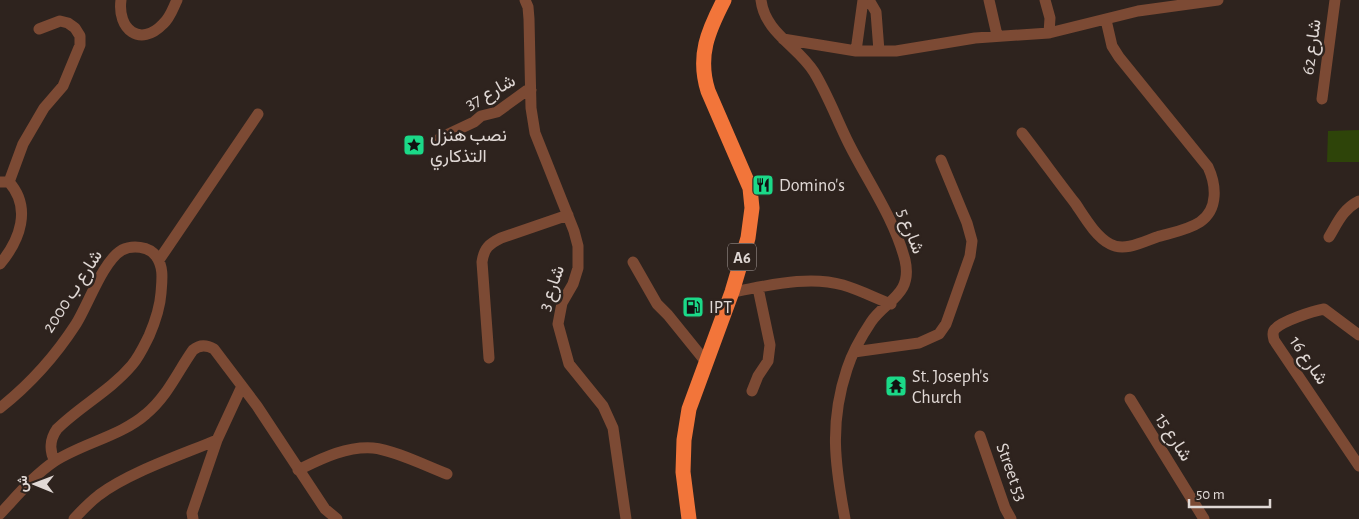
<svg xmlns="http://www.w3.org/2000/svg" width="1359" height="519" viewBox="0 0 1359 519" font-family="'Alegreya Sans',Vazirmatn,sans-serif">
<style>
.green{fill:#2e4409}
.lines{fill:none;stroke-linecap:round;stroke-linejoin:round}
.minor{stroke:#7c4a34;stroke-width:11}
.highway{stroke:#f2753a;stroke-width:15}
.labels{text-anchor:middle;stroke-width:5;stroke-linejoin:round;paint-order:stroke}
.shield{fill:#2e231e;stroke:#aba29e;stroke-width:1}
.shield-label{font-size:16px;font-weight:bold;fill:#e0d8d5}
.street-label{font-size:18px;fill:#e0d8d5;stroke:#2e231e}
.poi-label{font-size:18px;fill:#e0d8d5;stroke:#2e231e;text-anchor:start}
</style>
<rect width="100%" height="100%" fill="#2e231e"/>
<path class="green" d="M1359 130V162H1327L1328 131Z"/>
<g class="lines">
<path class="minor" d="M121 0C117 29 140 48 163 24 170 18 173 8 177 0
M525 0 528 7 529 19 531 108 535 133 574 231 578 246V268L573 284 562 303 558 324 569 364 603 406 613 428 626 519
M761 0C765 33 798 46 814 72 828 95 837 120 849 144 868 182 894 218 905 260 913 295 886 300 871 322 861 337 852 353 847 369 829 423 835 465 845 519
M869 0 876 12 879 51
M989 0 997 35
M1045 0 1050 18 1049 33
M783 39 856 51H896L975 38 1049 33 1138 11 1218 0
M856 51 863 0
M1322 99 1335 0
M1022 133C1040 156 1057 180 1075 203 1084 216 1095 236 1110 244 1124 252 1143 242 1157 237 1171 233 1188 230 1200 222 1219 209 1216 184 1208 167L1119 57 1112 46 1106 20
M440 138 474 122 481 116 497 112 526 91 531 90
M0 182H9C32 208 20 240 0 264
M9 182 23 144 44 108 63 86 80 45V36L75 28 68 23 60 21 39 29
M1329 237C1338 222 1343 209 1359 201
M159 260 258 114
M633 262 657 304 668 315 706 362
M732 292C767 286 808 275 843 285 860 290 875 298 891 304
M1359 335 1324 309C1313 311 1282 321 1275 329 1272 332 1273 336 1274 340L1359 466
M854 352 919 343 939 334 946 324 970 256 972 241 967 223 941 160
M489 358 482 262C484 248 489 244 501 238L568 215
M752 391 758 376 768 361 770 345 758 288
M1130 399 1204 519
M0 408C29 385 56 355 76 324 88 305 103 261 122 250 132 245 149 246 156 256 164 267 162 280 161 293 160 308 155 322 149 336 144 346 139 357 132 365 110 391 80 406 57 429 50 439 49 451 55 461
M980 436 1005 508 1011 519
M298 470C321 459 346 446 373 448 394 450 426 466 447 474
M0 514C17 496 34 475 55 461 83 443 121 436 146 414 167 397 178 371 193 350 200 344 207 345 214 349L257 406 325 509 337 519
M74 519C82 510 90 502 99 495 130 472 181 455 217 440
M193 519 192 513 217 440 242 386"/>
<path class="highway" d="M689 519 683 472 684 440 689 409 732 292 748 238 752 208 750 188 708 91C697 56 708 31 724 0"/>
</g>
<defs>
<g id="sight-square" transform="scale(1.125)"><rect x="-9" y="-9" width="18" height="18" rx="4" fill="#1bd988" stroke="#2e231e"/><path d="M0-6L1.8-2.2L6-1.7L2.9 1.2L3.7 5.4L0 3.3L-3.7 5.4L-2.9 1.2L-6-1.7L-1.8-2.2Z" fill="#111"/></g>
<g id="restaurant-square" transform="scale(1.125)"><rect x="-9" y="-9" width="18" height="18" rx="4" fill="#1bd988" stroke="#2e231e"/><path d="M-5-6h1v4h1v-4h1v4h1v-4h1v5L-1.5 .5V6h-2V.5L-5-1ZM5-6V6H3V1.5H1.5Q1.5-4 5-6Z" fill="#111"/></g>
<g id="fuel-square" transform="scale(1.125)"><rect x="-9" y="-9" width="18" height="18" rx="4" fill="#1bd988" stroke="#2e231e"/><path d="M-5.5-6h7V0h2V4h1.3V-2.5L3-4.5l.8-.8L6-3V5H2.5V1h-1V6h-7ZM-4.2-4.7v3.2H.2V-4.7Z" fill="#111"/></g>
<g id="temple-square" transform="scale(1.125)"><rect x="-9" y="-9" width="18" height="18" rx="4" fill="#1bd988" stroke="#2e231e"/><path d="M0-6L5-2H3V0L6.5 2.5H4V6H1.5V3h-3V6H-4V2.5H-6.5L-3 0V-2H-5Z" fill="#111"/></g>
</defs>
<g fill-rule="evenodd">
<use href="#sight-square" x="414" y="145"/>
<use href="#restaurant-square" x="763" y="185"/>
<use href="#fuel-square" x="693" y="307"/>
<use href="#temple-square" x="896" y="386"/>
</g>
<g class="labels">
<rect class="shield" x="728" y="243.5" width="28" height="27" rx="4"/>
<g class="shield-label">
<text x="742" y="263">A6</text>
</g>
<g class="street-label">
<text transform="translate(1311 47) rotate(-82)" y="6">شارع 62</text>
<text transform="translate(490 92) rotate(-29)" y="6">شارع 37</text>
<text transform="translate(911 231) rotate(69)" y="6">شارع 5</text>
<text transform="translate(551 288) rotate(-71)" y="6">شارع 3</text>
<text transform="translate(72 291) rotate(-57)" y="6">شارع ب 2000</text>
<text transform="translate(1309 360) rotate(56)" y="6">شارع 16</text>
<text transform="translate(1174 437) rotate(58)" y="6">شارع 15</text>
<text transform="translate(1012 472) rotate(70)" y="6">Street 53</text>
</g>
<g class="poi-label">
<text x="430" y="141">نصب هنزل<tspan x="430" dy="21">التذكاري</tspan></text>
<text x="779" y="191">Domino's</text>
<text x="709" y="313">IPT</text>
<text x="912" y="382">St. Joseph's<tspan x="912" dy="21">Church</tspan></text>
</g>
</g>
<g transform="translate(35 484) rotate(271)" stroke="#2e231e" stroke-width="4" paint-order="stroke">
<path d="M0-4L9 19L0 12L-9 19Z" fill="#e0d8d5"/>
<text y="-8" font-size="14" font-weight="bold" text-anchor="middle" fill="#e0d8d5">ش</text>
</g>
<path d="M1189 499v8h81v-8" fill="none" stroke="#e0d8d5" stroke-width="2.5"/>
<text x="1196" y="499" font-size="15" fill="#e0d8d5" stroke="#2e231e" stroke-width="4" paint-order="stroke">50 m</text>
</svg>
